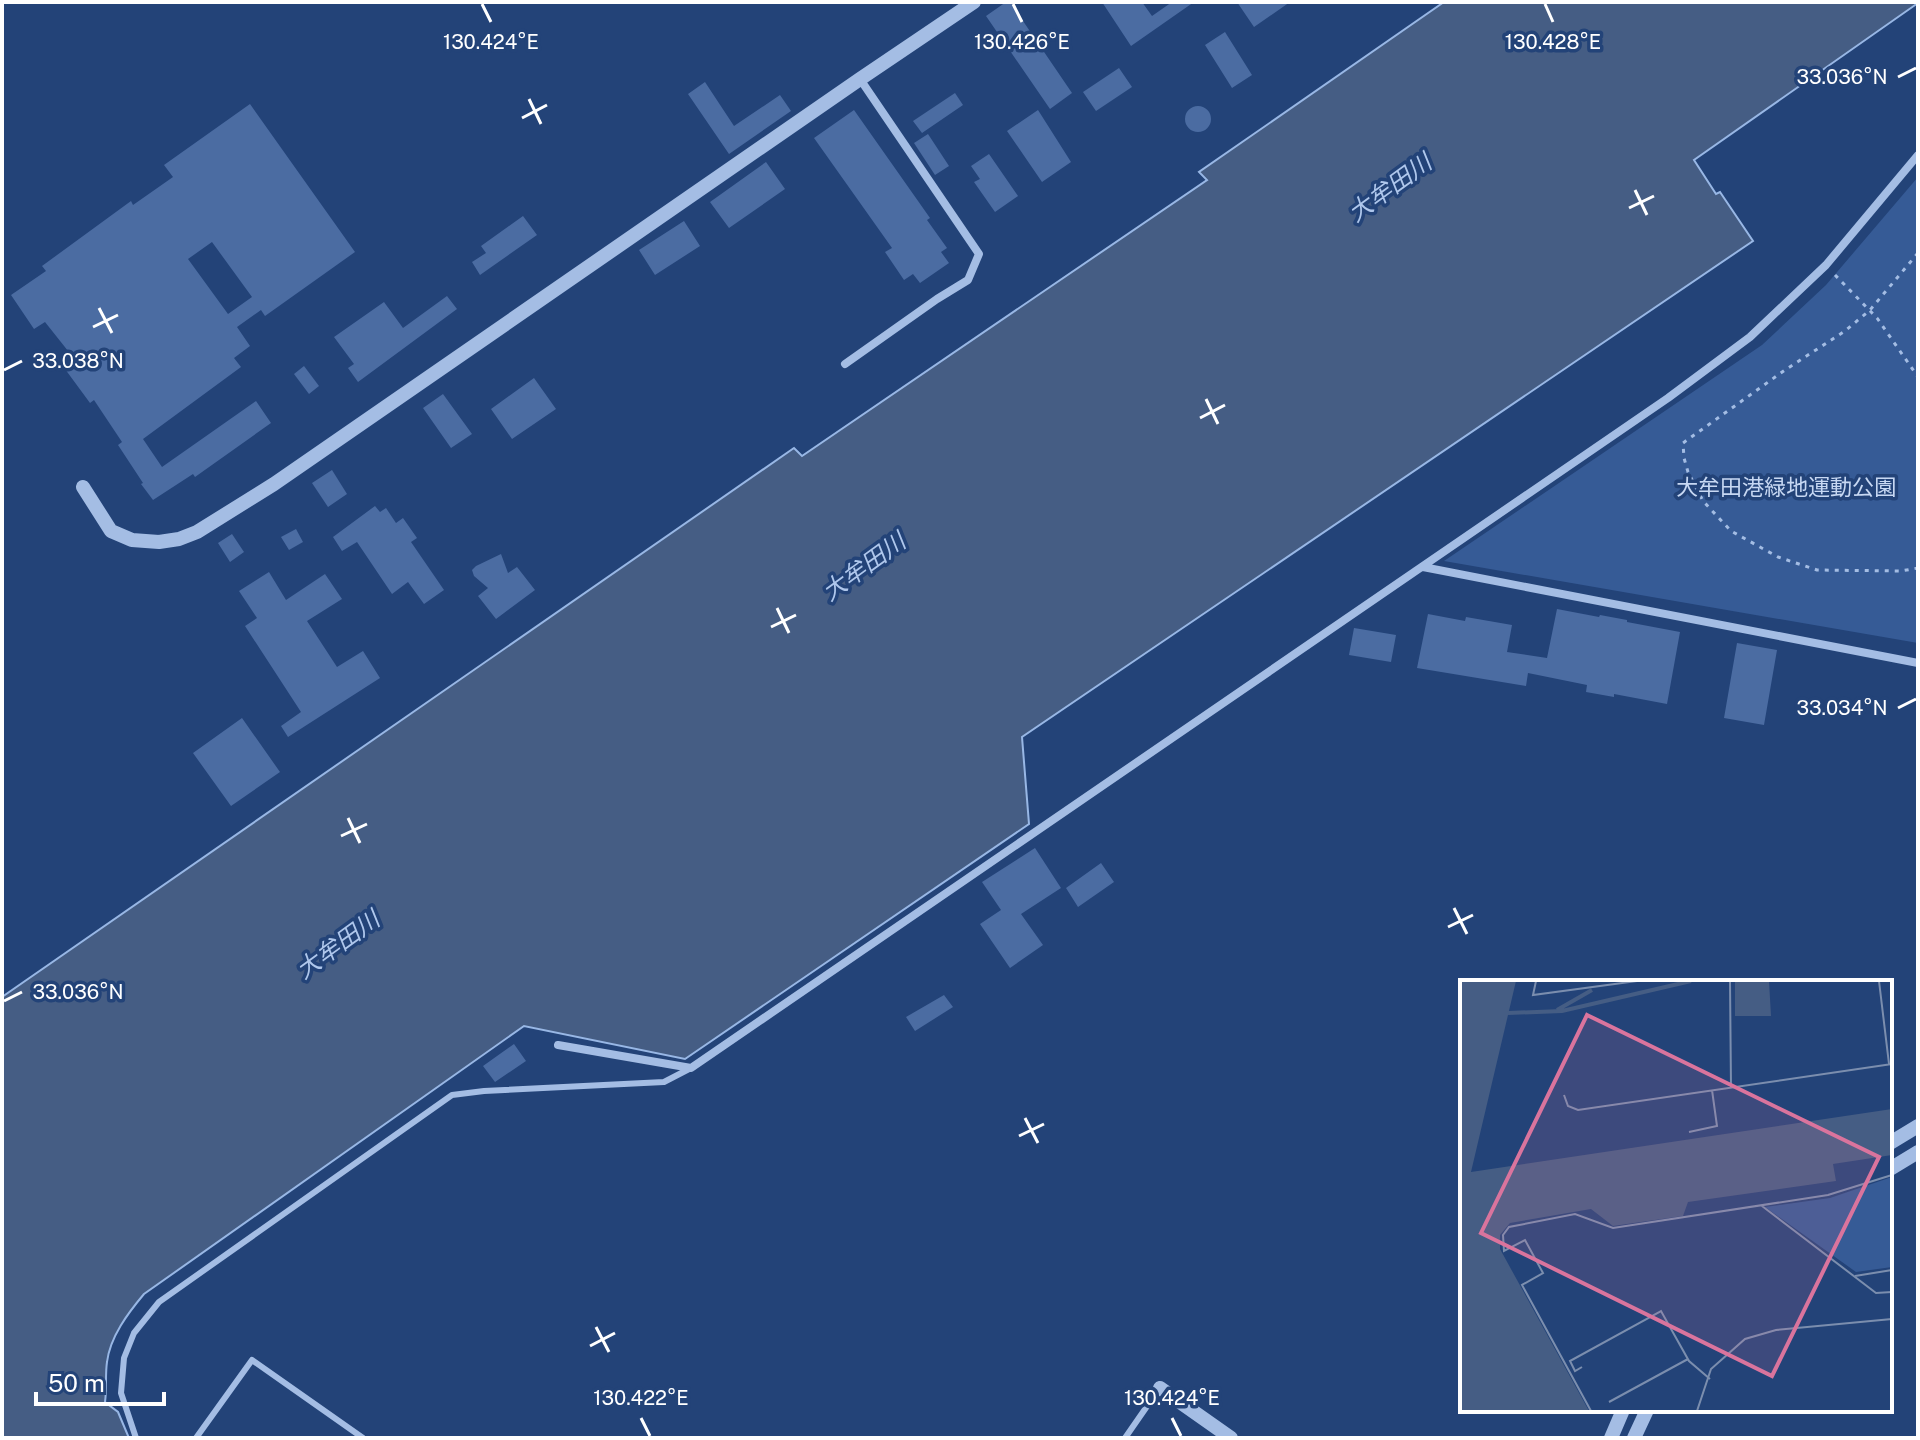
<svg xmlns="http://www.w3.org/2000/svg" width="1920" height="1440" viewBox="0 0 1920 1440" font-family="'Public Sans','Noto Sans JP',sans-serif">
<style>
.green{fill:#365b96}
.water{fill:#455d84;stroke:#98b7e5;stroke-width:2}
.building{fill:#4b6ca2;fill-rule:evenodd}
.lines{fill:none;stroke-linecap:round;stroke-linejoin:round}
.path{stroke:#a4bde4;stroke-width:3;stroke-dasharray:4 6;stroke-linecap:butt}
.service{stroke:#a4bde4;stroke-width:6}
.minor{stroke:#a4bde4;stroke-width:8}
.tertiary{stroke:#a4bde4;stroke-width:14}
.ticks{fill:none;stroke:#fff;stroke-width:3}
.labels{text-anchor:middle;stroke-width:7;stroke-linejoin:round;paint-order:stroke}
.park-label{font-size:22px;fill:#c7d8f3;stroke:#234378}
.water-label{font-size:24px;font-style:italic;fill:#afc7ec;stroke:#234378}
.inset-river{fill:none;stroke:#455d84;stroke-width:4}
.inset-road{fill:none;stroke:#7b8eae;stroke-width:2}
.view{fill:#da749d;fill-opacity:0.15;stroke:#da749d;stroke-width:4}
.inset-edge{fill:none;stroke:#fff;stroke-width:4}
.ticks-label{font-size:20px;text-anchor:middle;fill:#fff;stroke:#234378;stroke-width:7;stroke-linejoin:round;paint-order:stroke}
</style>
<rect width="100%" height="100%" fill="#234378"/>
<path class="green" d="M1918 177V643L1444 561 1762 345 1826 285Z"/>
<path class="water" d="M1444 2 1918 3 1694 160 1716 194 1720 192 1753 241 1022 737 1029 824 685 1059 524 1026 144 1294C128 1313 110 1337 107 1362 105 1375 107 1389 105 1402L118 1412 129 1438H2V997L794 448 802 456 1207 180 1199 172Z"/>
<path class="building" d="M1006 2H1010L1072 93 1050 109 986 16Z
M1102 2H1142L1152 16 1172 2H1194L1131 46Z
M1237 2H1290L1254 27Z
M1225 32 1252 75 1232 88 1205 45Z
M1119 68 1132 87 1096 111 1083 92Z
M705 82 734 126 780 95 791 111 729 154 688 94Z
M955 93 963 105 922 133 913 121Z
M250 104 355 252 265 316 261 310 237 327 250 346 234 358 241 367 143 439 162 467 256 401 271 423 195 477 193 474 153 500 141 484 143 483 118 445 122 442 94 400 90 403 65 369 76 361 45 322 34 329 11 295 46 271 42 266 131 201 133 205 173 177 164 165ZM212 242 252 297 228 314 188 259Z
M1185 119a13 13 0 1 1 26 0a13 13 0 1 1-26 0Z
M854 110 930 218 927 220 947 248 941 252 949 263 920 283 913 274 904 280 885 252 892 248 814 138Z
M1038 110 1071 162 1042 182 1007 131Z
M928 134 949 166 935 175 914 143Z
M989 154 1018 196 995 212 974 182 980 179 971 166Z
M766 162 785 189 729 228 710 202Z
M523 216 537 235 480 275 472 262 486 253 481 246Z
M684 221 700 246 655 275 639 250Z
M447 296 457 309 358 382 348 368 354 364 334 337 384 302 403 328Z
M304 366 319 386 309 394 294 374Z
M534 378 556 409 512 439 491 409Z
M443 394 472 434 451 448 423 408Z
M332 470 347 494 328 507 312 483Z
M375 506 380 512 386 508 396 523 403 518 417 538 411 542 444 590 424 604 408 582 392 594 357 542 342 551 333 537Z
M296 529 303 542 289 550 281 537Z
M232 534 244 552 230 562 218 543Z
M501 554 508 573 517 567 535 590 496 619 478 596 488 588 474 576 472 570 476 566Z
M269 572 286 600 325 574 342 599 307 621 337 667 363 651 380 678 288 737 281 726 301 712 245 626 257 618 239 591Z
M1557 609 1599 617 1600 615 1627 620V622L1680 632 1667 704 1614 694V697L1586 692 1587 685 1528 673 1526 686 1417 668 1428 614 1465 621 1466 617 1512 625 1507 652 1547 658Z
M1354 628 1396 635 1391 662 1349 655Z
M1737 643 1777 650 1764 725 1724 718Z
M242 718 280 772 231 806 193 753Z
M1035 848 1061 888 1021 914 1043 945 1010 968 980 924 1001 910 982 882Z
M1101 863 1114 882 1078 907 1066 888Z
M944 995 953 1007 915 1031 906 1017Z
M514 1044 526 1061 495 1082 483 1066Z"/>
<g class="lines">
<path class="path" d="M1918 253 1870 310 1845 331 1785 370 1683 443 1684 458 1688 472 1703 501 1731 531 1778 557 1817 570 1901 571 1918 568
M1835 275 1877 318 1918 377"/>
<path class="service" d="M136 1438 121 1393 124 1358 134 1333 159 1302 452 1095 484 1091 664 1082 691 1068
M196 1438 252 1360 363 1438
M1125 1438 1159 1389"/>
<path class="minor" d="M845 364 937 299 968 280 979 254 860 79
M1423 567 1918 663
M558 1045 691 1068 1668 398 1750 337 1826 265 1918 155"/>
<path class="tertiary" d="M83 487 111 531 132 540 159 542 179 539 197 532 274 484 860 79 974 2
M1890 1143 1918 1126
M1890 1169 1918 1152
M1160 1388 1231 1438
M1611 1438 1623 1410
M1634 1438 1647 1410"/>
</g>
<path class="ticks" d="M482 4 491 22M1013 4 1022 22M1545 4 1553 22M1898 77 1916 68M529 99 541 124M522 118 547 105M1635 190 1647 215M1629 208 1654 196M99 308 112 333M93 327 118 315M4 370 22 361M1206 399 1218 424M1200 418 1225 405M777 608 789 633M771 627 796 615M1898 708 1916 699M348 818 360 843M341 836 367 824M1454 908 1467 934M1448 927 1473 915M4 1001 22 992M1025 1118 1038 1143M1019 1136 1044 1124M596 1327 609 1352M590 1346 615 1333M641 1418 650 1436M1172 1418 1181 1436"/>
<g class="labels">
<g class="park-label">
<text x="1786" y="495">大牟田港緑地運動公園</text>
</g>
<g class="water-label">
<text transform="translate(1390 188) rotate(-36)" y="8">大牟田川</text>
<text transform="translate(864 567) rotate(-36)" y="8">大牟田川</text>
<text transform="translate(338 945) rotate(-36)" y="8">大牟田川</text>
</g>
</g>
<g transform="translate(1460 980)">
<rect width="432" height="432" fill="#234378"/>
<path d="M432 197V287L396 292 305 227 370 218Z" fill="#365b96"/>
<path d="M0 1H56L11 192 432 129V175L373 184 376 201 228 222 223 236 153 246 131 229 50 243 40 255V269L129 431H0ZM309 1 311 36H275V2Z" fill="#455d84"/>
<path class="inset-river" d="M97 30 132 10M48 33 102 31 231 1"/>
<path class="inset-road" d="M76 1 73 15 177 1M270 1 271 108M419 1 429 84M104 115 108 126 118 130 432 84M229 152 257 146 252 110M302 226 416 313 432 312M395 296 432 290M122 387 115 391 110 381 201 331 229 381 250 399M149 422 228 379M131 431 62 305 83 293 65 260 44 271 43 255 49 247 115 234 153 248 368 215 432 195M237 431 251 389 285 359 316 350 432 339"/>
<path class="view" d="M127 35 419 177 312 396 21 253Z"/>
<rect width="432" height="432" class="inset-edge"/>
</g>
<g class="ticks-label">
<text x="491" y="49">130.424°E</text>
<text x="1553" y="49">130.428°E</text>
<text x="1022" y="49">130.426°E</text>
<text x="1842" y="84">33.036°N</text>
<text x="78" y="368">33.038°N</text>
<text x="1842" y="715">33.034°N</text>
<text x="78" y="999">33.036°N</text>
<text x="641" y="1405">130.422°E</text>
<text x="1172" y="1405">130.424°E</text>
</g>
<rect width="1920" height="1440" fill="none" stroke="#ffffff" stroke-width="8"/>
<path d="M36 1392v12h128v-12" fill="none" stroke="#ffffff" stroke-width="4"/>
<text x="48" y="1392" font-size="24" fill="#ffffff" stroke="#234378" stroke-width="6" paint-order="stroke">50 m</text>
</svg>
